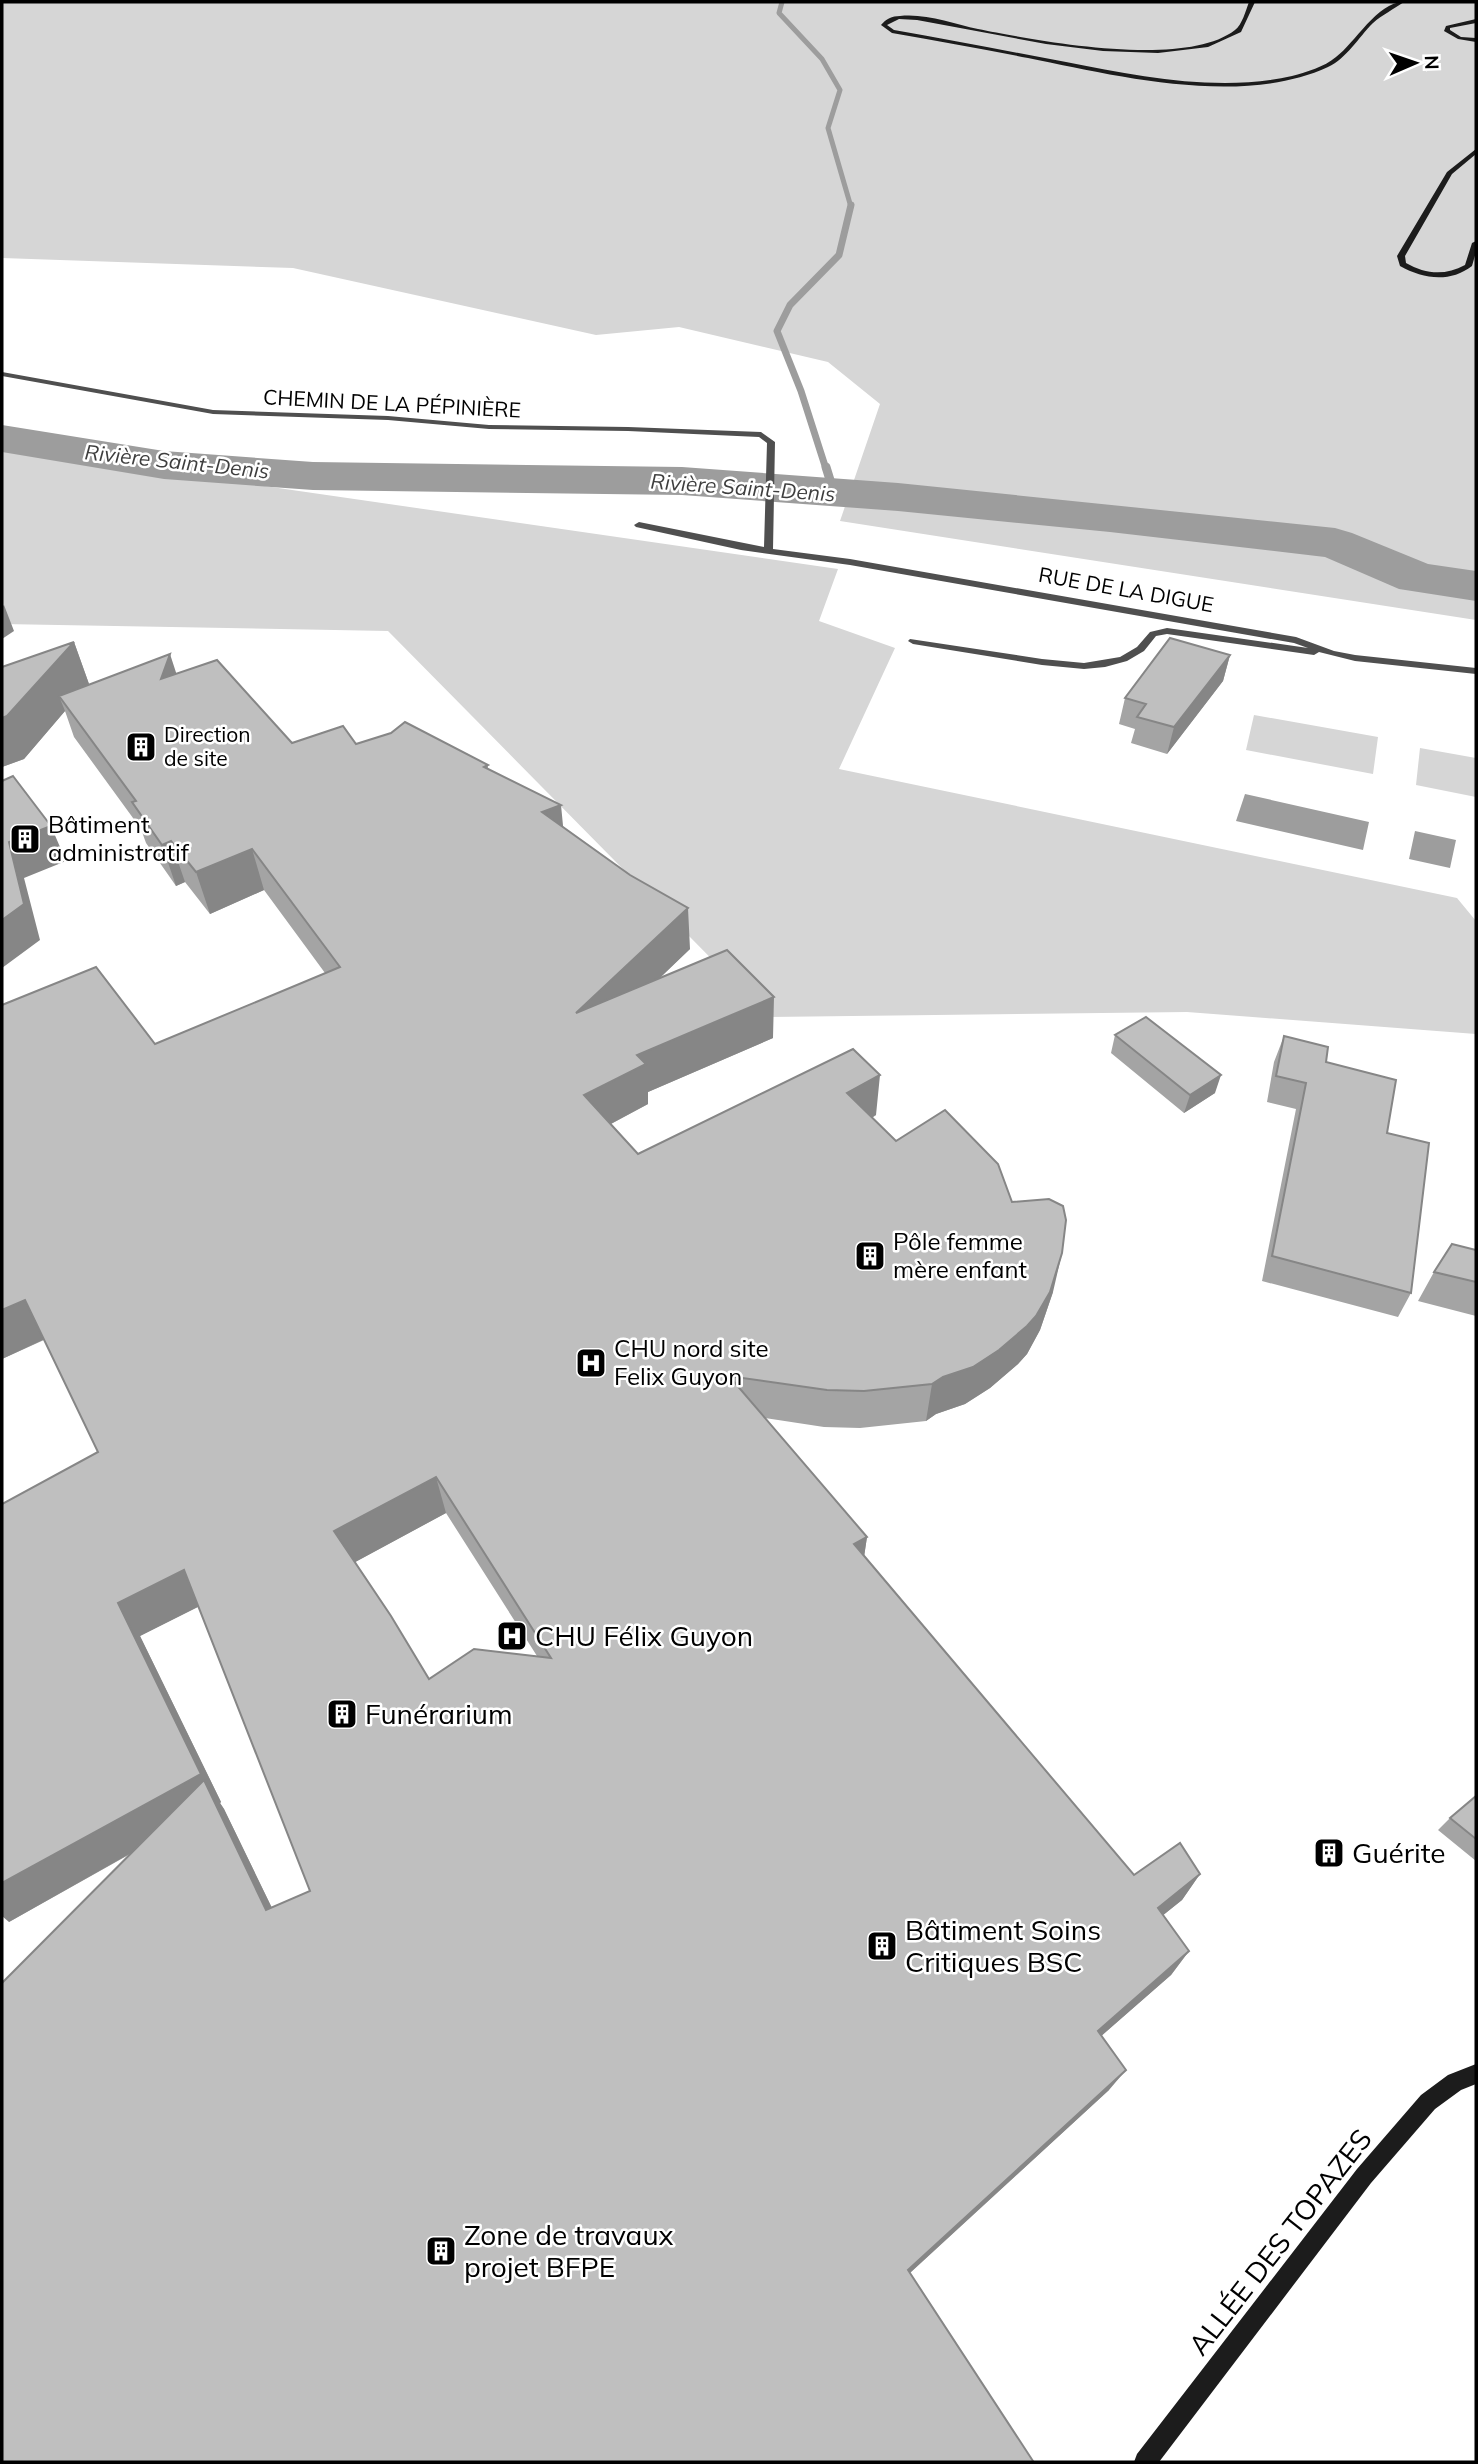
<svg xmlns="http://www.w3.org/2000/svg" width="1478" height="2464" viewBox="0 0 1478 2464" font-family="Mulish,sans-serif">
<style>
.green{fill:#d6d6d6}
.water{fill:#9d9d9d}
.lines{fill:none;stroke-linecap:round;stroke-linejoin:round}
.stream-far2{stroke:#9d9d9d;stroke-width:5}
.stream-far1{stroke:#9d9d9d;stroke-width:7}
.stream{stroke:#9d9d9d;stroke-width:9}
.river{fill:#9d9d9d;fill-rule:evenodd}
.street{fill:#4f4f4f;fill-rule:evenodd}
.secondary{fill:#1c1c1c;fill-rule:evenodd}
.wall{fill:#a4a4a4;fill-rule:evenodd}
.shaded-wall{fill:#868686}
.building{fill:#bfbfbf;stroke:#868686;stroke-width:2;fill-rule:evenodd}
.labels{text-anchor:middle;stroke-width:5;stroke-linejoin:round;paint-order:stroke}
.far-street-label{font-size:21px;fill:#000;stroke:#fff}
.far-water-label{font-size:21px;font-style:italic;fill:#3e3e3e;stroke:#fff}
.far-poi-label{font-size:21px;fill:#000;stroke:#fff;text-anchor:start}
.poi-label{font-size:24px;fill:#000;stroke:#fff;text-anchor:start}
.near-poi-label{font-size:28px;fill:#000;stroke:#fff;text-anchor:start}
.near-street-label{font-size:28px;fill:#000;stroke:#fff}
</style>
<rect width="100%" height="100%" fill="#fff"/>
<path class="green" d="M2 2H1476V620L840 521 880 404 828 362 679 327 596 335 293 268 2 258Z
M2 448 838 569 819 621 895 648 839 769 1457 898 1476 921V1034L1187 1012 769 1017 388 631 2 624Z
M1254 715 1378 737 1373 774 1246 750Z
M1420 748 1476 758V797L1416 785Z"/>
<path class="water" d="M1245 794 1369 822 1363 850 1236 821Z
M1415 831 1456 840 1450 868 1409 859Z"/>
<g class="lines">
<path class="stream-far2" d="M782 2 779 13 822 59 840 90 828 128 851 207"/>
<path class="stream-far1" d="M826 469 801 391 777 331 790 305 839 255 851 205"/>
<path class="stream" d="M826 467 834 493"/>
<path class="river" d="M2 425 164 451 313 462 682 467 898 483 1335 528 1352 533 1428 564 1476 571V601L1399 589 1325 557 1110 532 898 511 682 495 313 490 164 479 2 452Z"/>
<path class="street" d="M2 372 213 410 388 416 489 425 628 427 761 432 775 442 773 549 850 559 1296 637 1334 651 1355 655 1476 668V674L1355 661 1319 652 1314 655 1167 634 1156 636 1144 651 1127 661 1105 667 1084 669 1042 665 913 644 908 641 910 639 1042 659 1084 663 1120 657 1137 647 1150 632 1167 628 1308 648 1294 643 850 565 741 550 636 527 634 525 639 522 764 547 767 443 759 437 628 431 489 429 388 420 213 414 2 376Z"/>
<path class="secondary" d="M1249 2H1255L1241 32 1208 47 1158 53 1103 51 1046 44 917 20 899 19 887 25 894 30C951 40 1008 51 1066 62 1138 76 1219 93 1292 76 1307 72 1324 67 1336 57 1355 43 1378 1 1404 2 1394 9 1382 15 1373 23 1358 38 1347 58 1328 67 1241 107 1117 76 1028 58 983 49 937 41 892 33L881 25C886 19 892 16 900 16 925 13 954 24 978 29 1038 41 1185 69 1235 30 1242 25 1246 10 1249 2Z
M1476 19V23L1450 28V30L1461 37 1476 38V42L1458 39 1444 31 1446 26Z
M1476 149V154L1452 174 1405 256 1406 263C1425 274 1445 276 1465 265L1472 243 1476 241V252L1472 266C1450 283 1423 279 1400 266L1397 256 1447 172Z
M1476 2064V2084L1461 2090 1435 2109 1371 2183 1159 2462H1134L1137 2454 1357 2169 1421 2095 1448 2075Z"/>
</g>
<path class="wall" d="M74 642 89 684 87 686 176 674 292 743 356 744 488 765V769L563 827 690 949 659 978 773 1038 648 1092V1104L611 1124 638 1154 876 1115 872 1118 896 1141 1012 1202 1053 1292 1040 1330 1027 1354 1018 1364 990 1388 965 1404 936 1414 926 1421 860 1428 824 1427 765 1418 867 1537 864 1556 1134 1875 1200 1874 1182 1900 1163 1915 1189 1951 1171 1975 1101 2036 1109 2090 910 2273 132 1853 9 1922 98 1452 44 1340 2 1359V1005L155 1044 325 973 264 890 210 914 185 882 176 886 146 843 141 829 74 737 65 711 24 759 2 767V667ZM446 1513 537 1656 429 1679 355 1562ZM199 1606 310 1891 272 1908 224 1809 220 1803 221 1802 140 1636Z
M1230 655 1223 681 1167 754 1131 743 1135 729 1119 724 1125 698Z
M1115 1035 1215 1093 1184 1113 1111 1053Z
M1284 1036 1326 1062 1387 1133 1411 1293 1398 1317 1262 1281 1296 1109 1267 1102 1274 1062Z
M1476 1250V1316L1418 1301 1434 1272Z
M1476 1796V1861L1438 1830 1450 1818Z"/>
<path class="shaded-wall" d="M4 605 14 631 2 639V607Z
M74 642 89 684 68 708 59 696 65 711 24 759 2 767V718Z
M170 654 183 694 161 679Z
M1230 655 1223 681 1167 754 1174 727Z
M561 805 565 846 542 812Z
M51 826 66 861 24 878 40 940 2 968V920L9 842Z
M171 841 185 882 176 886 162 845Z
M252 849 264 890 210 914 196 872Z
M688 908 690 949 581 1054 576 1013Z
M774 997 773 1038 648 1092V1104L588 1136 584 1095 637 1055Z
M880 1075 876 1115 844 1133 847 1093Z
M1221 1075 1215 1093 1184 1113 1190 1095Z
M1062 1253 1053 1292 1040 1330 1027 1354 1018 1364 990 1388 965 1404 936 1414 926 1421 932 1384Z
M25 1300 47 1338 2 1359V1310Z
M436 1477 446 1513 348 1566 334 1531Z
M867 1537 862 1571 854 1544Z
M184 1570 204 1604 140 1636 221 1802 220 1803 224 1809 285 1935 266 1910 216 1805 9 1922 2 1916V1883L118 1603Z
M1200 1874 1182 1900 1141 1933 1158 1908Z
M1189 1951 1171 1975 1083 2052 1098 2031Z
M1126 2070 1109 2090 900 2282 908 2270Z"/>
<path class="building" d="M1170 638 1230 655 1174 727 1137 717 1146 704 1125 698Z
M74 642 7 716 2 718V667Z
M170 654 161 679 217 660 292 743 343 726 356 744 391 733 405 722 488 765 484 767 561 805 542 812 630 875 688 908 576 1013 727 950 774 997 637 1055 646 1064 584 1095 638 1154 853 1049 880 1075 847 1093 896 1141 945 1110 998 1164 1012 1202 1049 1199 1063 1206 1066 1220 1062 1253 1050 1292 1036 1316 1027 1326 999 1350 973 1367 943 1377 932 1384 864 1391 827 1390 729 1376 867 1537 854 1544 1134 1875 1180 1843 1200 1874 1158 1908 1189 1951 1098 2031 1126 2070 908 2270 1033 2461 1031 2462H2V1983L204 1780 266 1910 310 1891 184 1570 118 1603 201 1774 2 1883V1504L98 1452 25 1300 2 1310V1005L96 967 155 1044 340 967 252 849 196 872 171 841 162 845 132 802 136 801 59 696ZM436 1477 551 1658 474 1649 429 1679 391 1616 334 1531Z
M13 776 51 826 9 842 24 904 2 920V781Z
M1146 1017 1221 1075 1190 1095 1115 1035Z
M1284 1036 1328 1047 1326 1062 1396 1080 1387 1133 1429 1143 1411 1293 1272 1256 1306 1083 1276 1076Z
M1452 1244 1476 1250V1282L1434 1272Z
M1476 1796V1839L1450 1818Z"/>
<defs>
<g id="building-square" transform="scale(1.575)"><rect x="-9" y="-9" width="18" height="18" rx="4" fill="#000" stroke="#fff"/><path d="M-4-6H4V6H1V3H-1V6H-4ZM-2.5-4.3h1.7v1.8h-1.7ZM.8-4.3h1.7v1.8H.8ZM-2.5-1h1.7V.8h-1.7ZM.8-1h1.7V.8H.8Z" fill="#fff"/></g>
<g id="hospital-square" transform="scale(1.575)"><rect x="-9" y="-9" width="18" height="18" rx="4" fill="#000" stroke="#fff"/><path d="M-5-5h3v3.5h4V-5h3V5h-3V1.5h-4V5h-3Z" fill="#fff"/></g>
</defs>
<g fill-rule="evenodd">
<use href="#building-square" x="141" y="747"/>
<use href="#building-square" x="25" y="839"/>
<use href="#building-square" x="870" y="1256"/>
<use href="#hospital-square" x="591" y="1363"/>
<use href="#hospital-square" x="512" y="1636"/>
<use href="#building-square" x="342" y="1714"/>
<use href="#building-square" x="1329" y="1853"/>
<use href="#building-square" x="882" y="1946"/>
<use href="#building-square" x="441" y="2251"/>
</g>
<g class="labels">
<g class="far-street-label">
<text transform="translate(392 404) rotate(3)" y="7">CHEMIN DE LA PÉPINIÈRE</text>
<text transform="translate(1126 590) rotate(10)" y="7">RUE DE LA DIGUE</text>
</g>
<g class="far-water-label">
<text transform="translate(177 462) rotate(6)" y="7">Rivière Saint-Denis</text>
<text transform="translate(743 488) rotate(4)" y="7">Rivière Saint-Denis</text>
</g>
<g class="far-poi-label">
<text x="164" y="742">Direction<tspan x="164" dy="24">de site</tspan></text>
</g>
<g class="poi-label">
<text x="48" y="833">Bâtiment<tspan x="48" dy="28">administratif</tspan></text>
<text x="893" y="1250">Pôle femme<tspan x="893" dy="28">mère enfant</tspan></text>
<text x="614" y="1357">CHU nord site<tspan x="614" dy="28">Felix Guyon</tspan></text>
</g>
<g class="near-poi-label">
<text x="535" y="1646">CHU Félix Guyon</text>
<text x="365" y="1724">Funérarium</text>
<text x="1352" y="1863">Guérite</text>
<text x="905" y="1940">Bâtiment Soins<tspan x="905" dy="32">Critiques BSC</tspan></text>
<text x="464" y="2245">Zone de travaux<tspan x="464" dy="32">projet BFPE</tspan></text>
</g>
<g class="near-street-label">
<text transform="translate(1280 2242) rotate(-52)" y="10">ALLÉE DES TOPAZES</text>
</g>
</g>
<rect width="1478" height="2464" fill="none" stroke="#000000" stroke-width="7"/>
<g transform="translate(1415 63) rotate(88)" stroke="#ffffff" stroke-width="5" paint-order="stroke">
<path d="M0-5L12 26L0 18L-12 26Z" fill="#000000"/>
<text y="-10" font-size="19" font-weight="bold" text-anchor="middle" fill="#000000">N</text>
</g>
</svg>
